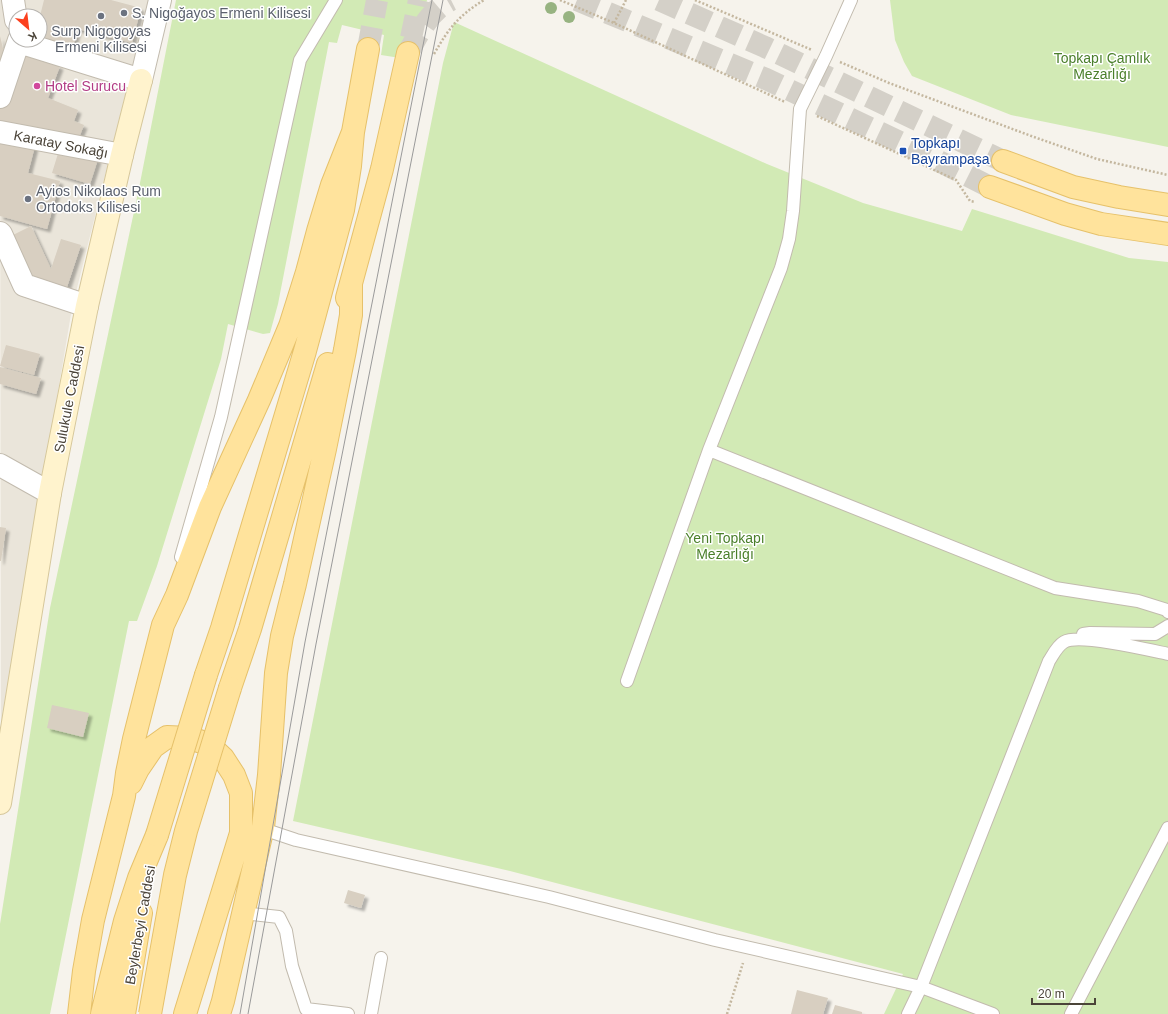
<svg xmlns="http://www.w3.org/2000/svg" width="1168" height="1014" viewBox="0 0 1168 1014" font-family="Helvetica,sans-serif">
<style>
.residential{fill:#eae5da;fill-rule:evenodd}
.green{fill:#d2eab5}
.building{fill:#d8cfc1;filter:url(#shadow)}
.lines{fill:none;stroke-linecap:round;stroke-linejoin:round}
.primary-tunnel{stroke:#d4d0c8;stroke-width:22;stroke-dasharray:22 11;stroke-linecap:butt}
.lane-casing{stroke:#c2bbae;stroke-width:14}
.street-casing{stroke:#c2bbae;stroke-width:24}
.secondary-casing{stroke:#d6c79b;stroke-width:24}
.primary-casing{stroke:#e6c16a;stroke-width:24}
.path{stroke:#c4b79f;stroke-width:2.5;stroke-dasharray:2 2;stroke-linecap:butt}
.lane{stroke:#fff;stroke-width:12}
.street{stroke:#fff;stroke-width:22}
.secondary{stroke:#fff3cd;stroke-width:22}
.primary{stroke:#ffe39c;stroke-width:22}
.tram{stroke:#9a9a9a;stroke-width:1}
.primary-bridge-casing{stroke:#e6c16a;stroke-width:24;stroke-linecap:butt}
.primary-bridge{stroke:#ffe39c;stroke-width:22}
.tree{fill:#97b381}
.worship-dot{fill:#6b7280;stroke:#fff;stroke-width:1.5}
.hotel-dot{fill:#d1479c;stroke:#fff;stroke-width:1.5}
.transit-dot{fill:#1a4fb4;stroke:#fff;stroke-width:1.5}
.labels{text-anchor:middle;stroke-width:3;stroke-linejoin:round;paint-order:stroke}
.worship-label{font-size:14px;fill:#5b616d;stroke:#fff;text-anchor:start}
.park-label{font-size:14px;fill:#4a7f2a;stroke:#fff}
.hotel-label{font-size:14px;fill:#b23c85;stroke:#fff;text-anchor:start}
.transit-label{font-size:14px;fill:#164399;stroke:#fff;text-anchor:start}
.street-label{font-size:14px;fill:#4b4439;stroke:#fff}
</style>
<defs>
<filter id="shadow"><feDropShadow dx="3.5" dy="3.5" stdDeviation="1" flood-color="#0004"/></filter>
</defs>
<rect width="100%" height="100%" fill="#f6f3ec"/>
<path class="residential" d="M0 0H149L72 308 1 732ZM16 16H40V40H16Z"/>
<path class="green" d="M176 0H427L413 60 381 55 384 35 342 25 337 43 329 42 278 304 270 333 263 334 228 324 221 359 157 566 137 621H129L50 1014H0V924L50 608 139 188Z
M890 0H1168V147L1011 115 912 76 904 62 895 40Z
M454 22 767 164 863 203 962 231 972 209 1129 258 1168 262V1014H884L903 974 510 871 293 821 443 63Z"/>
<path class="building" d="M44 0H111L141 8 132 43 78 29 73 46 40 39V16Z
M0 36 6 61 0 86Z
M18 52 60 66 48 98 78 110 74 121 84 125 76 145 0 122V100Z
M0 137 35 146 28 173 60 181 47 229 0 216Z
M60 147 98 159 90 184 52 173Z
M31 226 51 269 61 239 81 245 66 290 31 278 11 236Z
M6 345 40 354 34 375 0 366Z
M0 367 41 378 36 394 0 384Z
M0 527 6 528 1 561H0Z
M52 705 89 713 83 737 47 728Z
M348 890 365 895 361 908 344 903Z
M797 990 828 998 823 1014H791Z
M835 1005 862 1012V1014H832Z"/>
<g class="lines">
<path class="primary-tunnel" d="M577 0 766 79 919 151 990 187
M659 0 765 47 1003 161
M411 38 419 0
M368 49 377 0
M408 53C419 33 429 11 451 0"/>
<g class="lane-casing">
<path id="lane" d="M709 450 1055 588 1138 601 1167 610 1168 612
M181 557 221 417 300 60 336 0
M1083 634 1090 633 1155 634 1168 626
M627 681 709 450 781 268 789 239 793 211 800 109 826 56 851 0
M263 827 269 831 296 840 549 897 715 940 921 987 993 1014
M243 913 279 917 286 931 292 966 306 1009 348 1014
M371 1014 381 958
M908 1014 921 987 1049 661C1053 655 1057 646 1064 642 1079 633 1149 650 1168 654
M1071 1014 1168 828"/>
</g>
<g class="street-casing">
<path id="street" d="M13 0 16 20
M19 42 141 80 160 0
M0 97 19 40
M0 132 122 155
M0 233 1 234 24 285 87 306
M0 465 50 493"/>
</g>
<g class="secondary-casing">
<path id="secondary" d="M0 803 50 493 87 306 122 155 141 80"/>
</g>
<g class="primary-casing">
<path id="primary" d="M1003 161 1073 187 1119 197 1168 205
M990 187 1065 214 1101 224 1168 234
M347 298 382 169 408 53
M206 675 222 628 305 351 343 210 350 166 353 132 368 49
M230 688 250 629 328 364
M131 783 138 769 153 747 167 737 190 738 208 744 223 758 234 775 241 793V833L185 1014
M79 1014 84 971 93 920 124 796 127 773 134 739 163 625 177 595 210 507 259 400 290 326 307 272 318 231 332 185 353 132
M102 1014 125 921 139 878 157 835
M124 1014 141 913
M219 1014 223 1001 263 827 269 775 276 673 282 636 295 584 325 449 345 350 351 315V283"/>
</g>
<path class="path" d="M560 0 614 23 785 102
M695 0 812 50
M614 23 626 0
M434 54C449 28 458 16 484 0
M840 62 889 83 1034 137 1097 159 1168 175
M817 116 956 180 970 201 975 202
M727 1014 743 963"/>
<use href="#lane" class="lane"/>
<use href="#street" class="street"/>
<use href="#secondary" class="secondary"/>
<use href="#primary" class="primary"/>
<path class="tram" d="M240 1014 305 642 432 0
M248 1014 316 644 443 0"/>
<g class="primary-bridge-casing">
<path id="primary-bridge" d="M157 835 206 675
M150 1014 175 875 186 831 230 688"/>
</g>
<use href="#primary-bridge" class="primary-bridge"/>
</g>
<g class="tree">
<circle cx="551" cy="8" r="6"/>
<circle cx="569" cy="17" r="6"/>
</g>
<g class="worship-dot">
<circle cx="124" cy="13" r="4"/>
<circle cx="101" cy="16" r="4"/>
<circle cx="28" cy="199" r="4"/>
</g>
<circle class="hotel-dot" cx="37" cy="86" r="4"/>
<rect class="transit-dot" x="899" y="147" width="8" height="8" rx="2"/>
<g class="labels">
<g class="worship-label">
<text x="132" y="18">S. Nigoğayos Ermeni Kilisesi</text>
<text x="101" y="36" text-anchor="middle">Surp Nigogoyas<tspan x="101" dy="16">Ermeni Kilisesi</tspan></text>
<text x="36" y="196">Ayios Nikolaos Rum<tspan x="36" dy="16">Ortodoks Kilisesi</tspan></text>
</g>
<g class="park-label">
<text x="1102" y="63">Topkapı Çamlık<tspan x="1102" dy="16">Mezarlığı</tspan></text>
<text x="725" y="543">Yeni Topkapı<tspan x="725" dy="16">Mezarlığı</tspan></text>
</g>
<g class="hotel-label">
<text x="45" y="91">Hotel Surucu</text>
</g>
<g class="transit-label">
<text x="911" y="148">Topkapı<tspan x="911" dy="16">Bayrampaşa</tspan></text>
</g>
<g class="street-label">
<text transform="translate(61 144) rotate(11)" y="5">Karatay Sokağı</text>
<text transform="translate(69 399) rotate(-79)" y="5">Sulukule Caddesi</text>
<text transform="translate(140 925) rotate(-80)" y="5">Beylerbeyi Caddesi</text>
</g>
</g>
<g transform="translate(28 28) rotate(152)"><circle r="19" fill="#ffffff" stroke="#b7b4b0"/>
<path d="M0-3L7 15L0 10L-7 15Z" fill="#fc3f1d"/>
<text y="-6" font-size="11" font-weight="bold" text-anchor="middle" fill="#4b4439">K</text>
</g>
<path d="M1032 998v6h63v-6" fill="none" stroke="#4b4439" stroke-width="2"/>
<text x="1038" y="998" font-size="12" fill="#4b4439" stroke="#ffffff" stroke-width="3" paint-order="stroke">20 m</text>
</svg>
